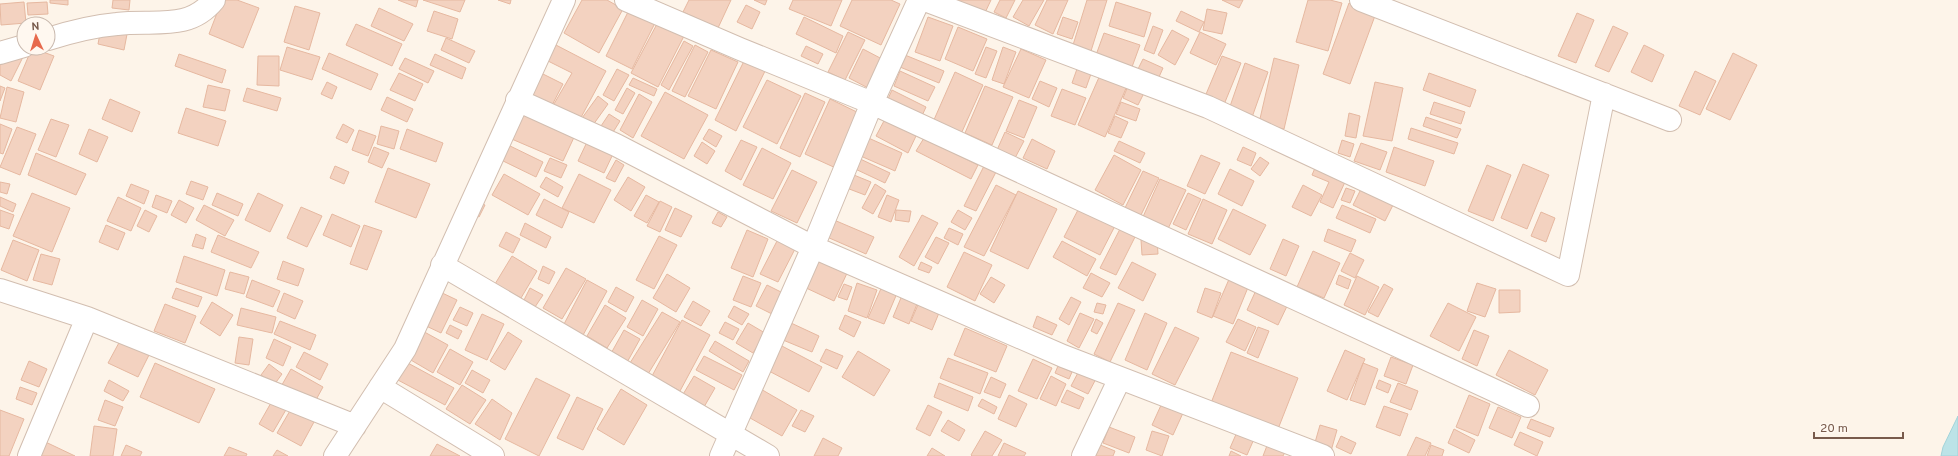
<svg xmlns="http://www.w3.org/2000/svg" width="1958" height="456" viewBox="0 0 1958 456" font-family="Overpass,sans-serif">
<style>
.water{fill:#bce3e7;stroke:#a2d3d9}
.building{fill:#f3d2c0;stroke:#e6b8a0}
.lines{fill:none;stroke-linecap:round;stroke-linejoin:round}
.street-casing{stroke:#d2beb0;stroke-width:24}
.street{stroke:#fff;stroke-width:22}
</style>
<rect width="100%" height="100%" fill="#fdf4e9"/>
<path class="water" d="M1958 416V456H1941L1943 447Z"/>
<path class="building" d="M50 0H68V5L50 3Z
M113 0H130L129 10 112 8Z
M222 0H237L259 8 243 48 209 34Z
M398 0H418L416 7Z
M423 0H465L460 12Z
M498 0H511L510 4Z
M582 0H607L623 9 599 53 564 33Z
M689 0H731L718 28 683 12Z
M754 0H767L765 5Z
M793 0H842L831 26 789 9Z
M852 0H891L900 4 881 45 840 26Z
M947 0H991L983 17Z
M1000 0H1015L1006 18 994 12Z
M1023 0H1044L1029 26 1013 17Z
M1047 0H1068L1053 34 1035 25Z
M1087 0H1107L1091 51 1073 45Z
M1222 0H1243L1239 8Z
M1308 0H1330L1342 3 1328 51 1296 42Z
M24 2 26 23 1 25 0 4Z
M47 2 48 14 28 15 27 3Z
M1116 2 1151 13 1144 37 1109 26Z
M1349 3 1376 13 1350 84 1323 74Z
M746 5 760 12 752 29 737 22Z
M295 6 320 13 309 50 284 42Z
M379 8 413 24 404 41 371 26Z
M630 8 656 21 632 69 606 56Z
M1207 9 1227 13 1222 34 1203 30Z
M434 11 458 19 452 39 427 31Z
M1181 11 1204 22 1199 32 1176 21Z
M1577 13 1594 20 1576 63 1558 56Z
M804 17 843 36 836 53 796 34Z
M928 17 953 26 940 61 915 52Z
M1063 17 1078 22 1072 39 1057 34Z
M658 22 684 36 658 87 631 73Z
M102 23 128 29 124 50 98 44Z
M356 24 402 44 392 66 346 45Z
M1153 26 1163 30 1154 54 1144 50Z
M1613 26 1628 33 1609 72 1595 66Z
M958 27 987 39 973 71 945 59Z
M1172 30 1189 39 1175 65 1158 55Z
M848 32 865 40 845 80 828 72Z
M1200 32 1226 44 1216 65 1190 53Z
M1104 33 1140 45 1132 67 1096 55Z
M446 38 475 51 469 63 441 50Z
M684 41 693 46 669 90 661 85Z
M554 44 606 71 578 123 551 109 572 73 546 60Z
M695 45 708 52 685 97 672 91Z
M1644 45 1664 55 1652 82 1631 72Z
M806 46 823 54 818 64 801 56Z
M287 47 320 57 312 80 280 70Z
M986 47 997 51 986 78 975 74Z
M1003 47 1016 52 1004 84 992 80Z
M32 48 54 56 40 90 18 81Z
M0 49 24 55 11 81 0 75Z
M863 49 884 60 870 89 849 78Z
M1021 49 1046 60 1029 98 1003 87Z
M711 50 738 62 716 109 688 96Z
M329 53 378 74 371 90 322 69Z
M1733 53 1757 65 1730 120 1706 109Z
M179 54 226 70 222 83 175 66Z
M435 54 466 68 462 79 430 65Z
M905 55 944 71 939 83 900 67Z
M258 56H279V86L257 85Z
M1222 56 1241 63 1223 107 1204 99Z
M405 58 434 71 428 83 399 69Z
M1274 58 1299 65 1284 129 1259 123Z
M745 59 766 69 736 131 715 120Z
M1143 59 1163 68 1155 86 1134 77Z
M1245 63 1268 72 1250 123 1227 115Z
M1078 66 1092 71 1086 88 1072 83Z
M617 69 629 75 614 101 603 95Z
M535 70 563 84 548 113 520 99Z
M900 71 935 87 928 101 894 86Z
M1695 71 1716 81 1700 115 1679 106Z
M955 72 983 85 961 134 933 122Z
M399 73 423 84 415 101 390 90Z
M1429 73 1476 90 1470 107 1423 90Z
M1100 75 1127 86 1105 137 1078 125Z
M633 78 657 89 654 96 629 85Z
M767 80 801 96 777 144 743 127Z
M1040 81 1057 88 1049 107 1032 99Z
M327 82 337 87 332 99 321 94Z
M1375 82 1403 88 1392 141 1363 136Z
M208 85 230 90 225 111 203 107Z
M0 86 5 88 0 101Z
M985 86 1013 97 992 145 965 133Z
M1128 86 1144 93 1138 105 1123 98Z
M7 87 24 92 16 122 0 118Z
M247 88 281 98 277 111 243 101Z
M627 88 635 93 623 114 615 110Z
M1062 89 1086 98 1075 125 1051 116Z
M892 90 926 107 921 118 887 101Z
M665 92 708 115 684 159 641 136Z
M805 93 825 102 800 157 780 148Z
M639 94 652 102 633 138 620 130Z
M598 96 608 104 593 125 582 118Z
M387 97 413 109 407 122 381 110Z
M110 99 140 112 132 132 102 119Z
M830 99 863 115 838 169 805 154Z
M1019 100 1037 107 1024 138 1006 131Z
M1121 102 1140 109 1136 121 1116 114Z
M1434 102 1465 112 1461 124 1430 114Z
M186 108 226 121 218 146 178 133Z
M520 109 576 133 563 161 507 137Z
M1349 113 1360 116 1356 138 1345 136Z
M609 114 620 121 610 137 599 129Z
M1115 116 1128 122 1121 138 1108 133Z
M1426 117 1461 129 1457 138 1423 126Z
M51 119 69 125 56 157 38 150Z
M885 119 916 136 908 153 876 136Z
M0 124 12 129 3 154 0 153Z
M343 124 354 130 347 143 336 138Z
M381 126 399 131 394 149 377 144Z
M17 127 36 134 20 175 0 167Z
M1411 128 1458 143 1454 154 1408 139Z
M89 129 108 137 97 162 79 154Z
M407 129 443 143 436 162 400 149Z
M709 129 722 136 716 147 703 139Z
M359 130 376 136 368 156 352 150Z
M1005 132 1024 141 1015 158 997 150Z
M864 136 902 153 895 171 856 154Z
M924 138 978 165 971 179 916 151Z
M1032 139 1055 151 1047 169 1023 158Z
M741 140 757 147 741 180 725 171Z
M1342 140 1354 144 1350 157 1338 153Z
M1119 141 1145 153 1140 163 1114 151Z
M587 142 613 154 604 173 578 161Z
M702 142 715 151 707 164 694 156Z
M1361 143 1387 152 1380 170 1354 161Z
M506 144 543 162 536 177 499 159Z
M374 147 389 153 382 168 368 162Z
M1243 147 1256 153 1251 166 1237 160Z
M1394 147 1434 161 1425 186 1386 172Z
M762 148 791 163 773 199 743 185Z
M36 153 86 174 76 195 28 175Z
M1114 155 1141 170 1123 205 1095 190Z
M1201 155 1220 163 1205 194 1187 186Z
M856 157 890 173 885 183 851 167Z
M1260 157 1269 163 1260 176 1251 169Z
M550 158 567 165 561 178 544 171Z
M616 160 624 165 615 182 606 178Z
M1523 164 1549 175 1527 229 1501 218Z
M1487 165 1511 175 1493 221 1468 211Z
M335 166 349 172 344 184 330 178Z
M984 166 996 172 976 211 964 206Z
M388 168 430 184 416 218 375 202Z
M1315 168 1345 182 1333 208 1320 202 1329 182 1312 175Z
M1230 169 1254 181 1242 206 1218 194Z
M792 170 817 182 797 223 771 211Z
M1143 171 1159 178 1140 217 1124 210Z
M849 173 871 182 865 195 844 187Z
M504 174 540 194 528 215 492 195Z
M579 174 611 190 594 223 562 208Z
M546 177 563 187 558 197 540 187Z
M628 177 645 187 631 211 614 200Z
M1160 179 1186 190 1167 231 1142 219Z
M191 181 208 187 203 200 186 194Z
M0 182 10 184 7 194 0 192Z
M131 184 149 191 144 204 126 196Z
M875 184 886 191 873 214 862 208Z
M996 185 1016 195 984 256 964 247Z
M1303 185 1322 195 1311 216 1292 207Z
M1362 187 1394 203 1385 221 1353 205Z
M1346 188 1355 191 1350 203 1341 200Z
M1018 191 1057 209 1028 269 990 251Z
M32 193 70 208 52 252 13 236Z
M217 193 243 204 238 216 212 205Z
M258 193 283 205 270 232 245 220Z
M1188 193 1201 199 1186 230 1173 224Z
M156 195 172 201 167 213 152 207Z
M646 195 659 202 647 223 634 216Z
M887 195 899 200 891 222 878 217Z
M0 197 16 204 13 212 0 206Z
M118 197 141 208 131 231 107 221Z
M544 199 569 212 562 228 536 215Z
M1203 199 1227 210 1212 244 1188 234Z
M179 200 194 208 186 223 171 215Z
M475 200 485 205 479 217 469 211Z
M660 201 672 207 660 232 647 226Z
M204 205 234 220 225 236 196 220Z
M1342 205 1376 219 1370 233 1336 218Z
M1080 206 1116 224 1100 255 1064 237Z
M301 207 322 216 307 247 287 238Z
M675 208 692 216 681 237 665 230Z
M1233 209 1266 225 1250 255 1218 239Z
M0 210 14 215 9 229 0 226Z
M145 210 157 216 149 232 137 226Z
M896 210 911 211 909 222 895 220Z
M958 210 972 218 965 230 951 222Z
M718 212 727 217 721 227 712 223Z
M1541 212 1555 218 1546 242 1531 236Z
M332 214 360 226 351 247 323 235Z
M922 215 938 223 914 266 899 257Z
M834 220 874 237 866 254 827 237Z
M525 223 551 237 546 248 520 235Z
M106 225 125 233 118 250 99 242Z
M364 225 382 231 367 270 350 264Z
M949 228 963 234 958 245 944 238Z
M1120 229 1135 237 1116 275 1100 268Z
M1328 229 1356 240 1351 252 1324 241Z
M747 230 768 239 753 277 731 268Z
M506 232 520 239 513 253 499 246Z
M196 234 206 238 203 249 192 246Z
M218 235 259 252 251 268 211 252Z
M659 236 677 245 654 289 636 280Z
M936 237 949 243 938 264 925 257Z
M1157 239 1158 254 1142 255 1141 240Z
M1283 239 1299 246 1286 276 1270 269Z
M13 240 39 250 27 281 1 270Z
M777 241 795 249 778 282 760 274Z
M1062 241 1096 259 1087 276 1053 257Z
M1313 251 1340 263 1324 298 1297 287Z
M964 252 992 265 975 301 947 287Z
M1350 253 1364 260 1355 278 1341 271Z
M41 254 60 259 52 285 33 280Z
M819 255 849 269 834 301 804 287Z
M184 256 225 270 217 296 176 282Z
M512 256 537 271 521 298 495 284Z
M283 261 304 269 298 286 277 279Z
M921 262 932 267 929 273 918 269Z
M1132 262 1156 274 1143 301 1118 288Z
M543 266 555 272 549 284 538 279Z
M566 268 586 279 562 319 543 308Z
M230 272 249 277 244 294 225 289Z
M1091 273 1110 283 1102 297 1083 288Z
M667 274 690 288 676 312 653 298Z
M1339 275 1351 280 1348 289 1336 284Z
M743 276 761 283 751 307 733 300Z
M1357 276 1379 287 1365 315 1344 305Z
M991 277 1005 285 994 303 980 294Z
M1230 277 1249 285 1233 324 1213 316Z
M252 280 280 291 273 307 246 297Z
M587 280 607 291 582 337 563 326Z
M857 283 877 290 867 318 848 311Z
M1477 283 1496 289 1485 317 1467 311Z
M844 284 852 287 847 300 838 297Z
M883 284 898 291 884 324 868 318Z
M1384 284 1393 289 1378 317 1368 312Z
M767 285 783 293 772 314 756 306Z
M616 287 634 297 626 312 608 302Z
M176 288 202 297 198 307 172 298Z
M530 288 543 295 535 307 524 300Z
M1205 288 1221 293 1212 318 1197 312Z
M1257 288 1289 302 1278 325 1247 310Z
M1499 290H1520V312L1499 313Z
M438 291 457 300 441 333 422 324Z
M284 293 303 301 295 319 277 311Z
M903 293 919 299 909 324 893 317Z
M1071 297 1081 302 1069 325 1059 319Z
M642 300 658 309 643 336 627 327Z
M920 300 941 308 932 330 911 321Z
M693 301 710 311 701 326 684 317Z
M212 302 233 315 220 336 200 323Z
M1097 303 1106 305 1103 314 1094 312Z
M1118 303 1135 310 1110 362 1094 354Z
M1448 303 1476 317 1459 351 1430 336Z
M165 304 196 316 185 343 154 331Z
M605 305 626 318 607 348 587 336Z
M734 306 749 314 742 325 728 317Z
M460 307 473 313 467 326 453 320Z
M241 308 276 317 272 333 237 325Z
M662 312 680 322 648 374 630 363Z
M1080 313 1094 319 1079 348 1067 341Z
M1145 313 1167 323 1147 370 1125 360Z
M482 314 504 324 487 360 465 350Z
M845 315 861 322 854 337 839 329Z
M1037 316 1057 325 1052 335 1033 327Z
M1096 319 1103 323 1097 334 1091 331Z
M1238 319 1256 327 1245 351 1226 342Z
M682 320 710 335 680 391 652 376Z
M280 321 316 335 310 350 274 334Z
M725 322 739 329 733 340 719 333Z
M748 323 765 333 753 353 736 343Z
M791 323 819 336 812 352 783 340Z
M450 325 462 331 458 339 446 333Z
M1175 327 1199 338 1175 385 1152 374Z
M1258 327 1269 331 1258 358 1247 353Z
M965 328 1007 346 996 372 954 355Z
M419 329 448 345 433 373 404 356Z
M624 330 640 339 625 366 609 357Z
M1474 330 1489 336 1477 366 1462 359Z
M508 332 522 341 505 370 490 361Z
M239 337 253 339 249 365 235 363Z
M121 339 150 353 138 377 108 363Z
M274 339 291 347 283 366 266 358Z
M715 341 749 361 743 372 709 351Z
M780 345 822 367 809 392 767 370Z
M450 349 473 362 460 385 437 372Z
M826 349 843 356 837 369 820 361Z
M1345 350 1365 359 1347 400 1327 391Z
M1509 350 1548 370 1535 395 1496 375Z
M858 351 890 370 874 396 842 377Z
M304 352 328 364 320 380 296 367Z
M1231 352 1298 378 1278 429 1211 403Z
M704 356 742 375 734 390 696 370Z
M1391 357 1413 365 1406 384 1384 376Z
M948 358 988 373 980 394 940 378Z
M1033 359 1052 368 1037 399 1018 391Z
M29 361 47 369 39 387 21 380Z
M406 362 454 388 445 405 396 379Z
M155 363 215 389 199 423 140 397Z
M1363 363 1378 369 1365 405 1350 400Z
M269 364 282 374 274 385 261 375Z
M1058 366 1072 372 1069 379 1055 373Z
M1081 367 1098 375 1088 394 1071 386Z
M291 369 323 387 311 409 279 390Z
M472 370 490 380 483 393 465 383Z
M694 376 715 388 704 407 682 396Z
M1051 376 1066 384 1056 406 1040 399Z
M991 377 1006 384 1000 398 984 392Z
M536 378 570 395 539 456 505 439Z
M109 380 129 391 123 401 104 391Z
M1379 380 1391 385 1388 393 1376 388Z
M939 383 973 397 968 411 934 397Z
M1398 383 1418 391 1411 410 1390 402Z
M462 385 486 400 470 424 446 409Z
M20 387 37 393 32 405 16 399Z
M759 388 797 410 782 436 743 414Z
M621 389 647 405 624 445 597 429Z
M1067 390 1084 398 1079 409 1061 402Z
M1009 395 1027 404 1016 427 998 419Z
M1469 395 1490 404 1478 436 1456 427Z
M577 397 603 409 583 450 557 438Z
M492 399 512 413 500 440 475 424Z
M982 399 997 407 994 414 978 406Z
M105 400 123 407 115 426 98 420Z
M272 401 287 408 273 432 259 424Z
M1162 403 1183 413 1173 435 1152 425Z
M928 405 942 412 930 436 916 429Z
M1384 406 1408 414 1400 436 1376 427Z
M1498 407 1521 417 1512 438 1489 428Z
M291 409 314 422 301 446 277 433Z
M0 410 24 419 9 456H0Z
M801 410 814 416 805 432 792 426Z
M1531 419 1554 428 1550 437 1527 428Z
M948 420 965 430 959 441 941 431Z
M1320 425 1337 430 1331 451 1314 446Z
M94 426 117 429 113 456H90Z
M1109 427 1135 437 1129 453 1103 443Z
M1454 429 1475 440 1469 453 1448 443Z
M985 431 1002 440 992 456H972L971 455Z
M1152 431 1169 436 1162 456 1146 450Z
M1237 432 1254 439 1247 455 1230 448Z
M1520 432 1543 442 1537 456 1514 445Z
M1341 436 1356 443 1351 454 1336 447Z
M35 437 75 456H31Z
M1416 437 1431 443 1425 456H1407Z
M823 438 842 448 838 456H814Z
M1004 443 1026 453 1024 456H998Z
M1268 443 1286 450 1283 456H1263Z
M437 444 460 456H430Z
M1098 444 1115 451 1113 456H1094Z
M126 445 142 452 140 456H121Z
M1431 445 1444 450 1442 456H1427Z
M229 447 247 454 246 456H224Z
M932 448 945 456H927Z
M277 450 288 456H273Z
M1231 451 1241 456H1229Z"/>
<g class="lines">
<g class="street-casing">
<path id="street" d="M626 0 740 49 872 103 1528 406
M919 0 872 103 813 247 1063 356 1323 456
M925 0 1208 107 1568 275 1604 94
M1361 0 1670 120
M48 39C70 32 94 26 117 24 153 19 188 32 214 0
M0 53 24 46
M517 100 616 145 813 247 721 456
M442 265 768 456
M0 290 87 318 29 456
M87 318 355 426
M380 387 493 456
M335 456 405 349 564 0
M1083 456 1120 378"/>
</g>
<use href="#street" class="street"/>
</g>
<g transform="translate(36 36) rotate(356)"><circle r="19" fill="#fff8f0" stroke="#c9b9ae"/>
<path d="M0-3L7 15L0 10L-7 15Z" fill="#e76a4d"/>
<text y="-6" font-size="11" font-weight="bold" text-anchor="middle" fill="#785a4b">N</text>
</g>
<path d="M1814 432v6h89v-6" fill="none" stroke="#785a4b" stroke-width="2"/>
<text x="1820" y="432" font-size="12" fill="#785a4b" stroke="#fff8f0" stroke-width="3" paint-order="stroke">20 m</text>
</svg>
